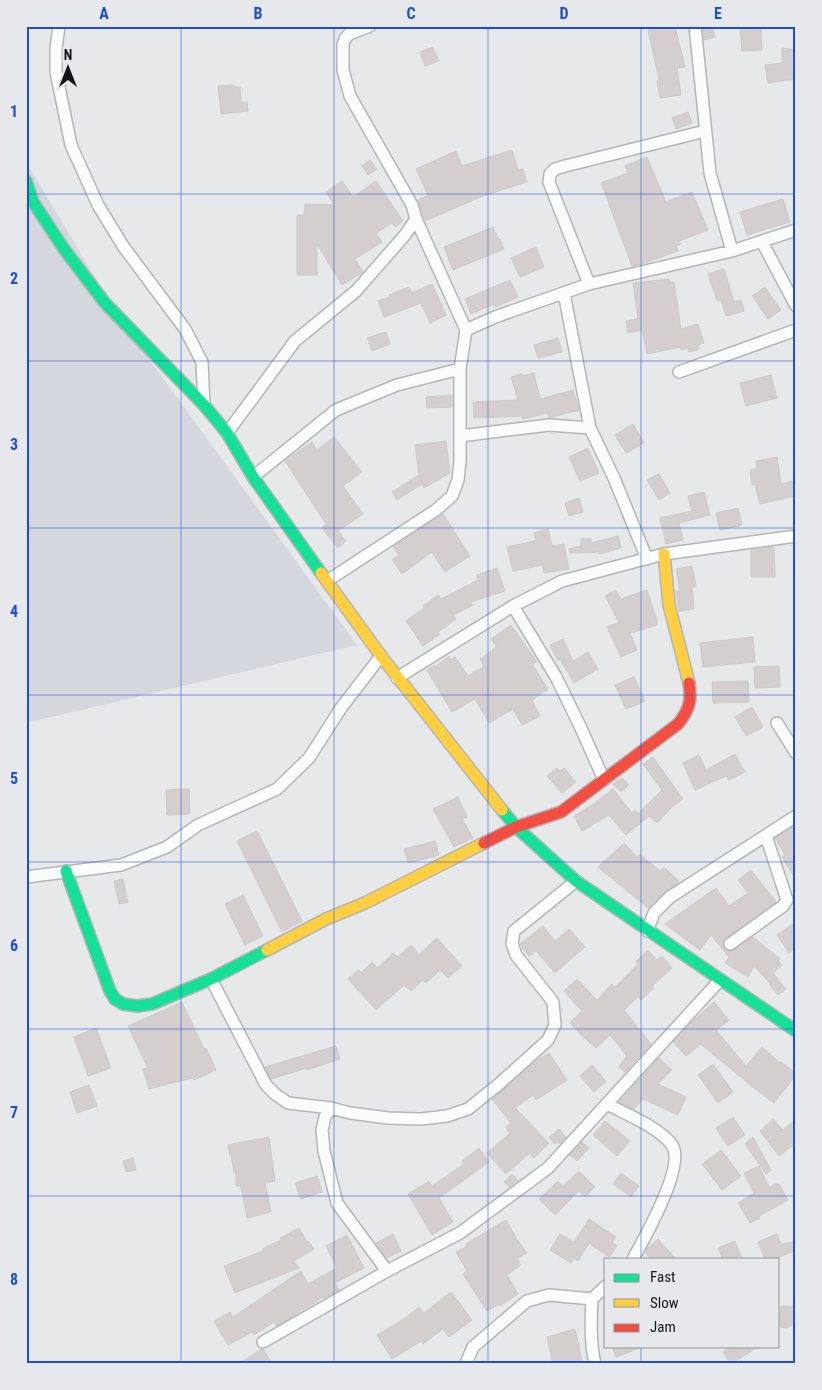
<svg xmlns="http://www.w3.org/2000/svg" width="822" height="1390" viewBox="0 0 822 1390" font-family="'Roboto Condensed',sans-serif">
<style>
.built{fill:#d4d8de}
.building{fill:#d5cece;stroke:#cacacb}
.lines{fill:none;stroke-linecap:round;stroke-linejoin:round}
.street-casing{stroke:#b4b5b6;stroke-width:14}
.fast-casing{stroke:#b4b5b6;stroke-width:14}
.slow-casing{stroke:#b4b5b6;stroke-width:14}
.jam-casing{stroke:#b4b5b6;stroke-width:14}
.street{stroke:#fbfcfc;stroke-width:11}
.fast{stroke:#16e098;stroke-width:11}
.slow{stroke:#ffcf43;stroke-width:11}
.jam{stroke:#f24e42;stroke-width:11}
.grid{fill:none;stroke:#1d4ed8;stroke-width:1;stroke-opacity:0.55}
.neatline{fill:none;stroke:#1d4ed8;stroke-width:2}
.grid-label{font-size:16px;text-anchor:middle;font-weight:bold;fill:#1d4ed8}
</style>
<rect width="100%" height="100%" fill="#e7e8ea"/>
<path class="built" d="M26 162 120 319 357 645 26 723Z"/>
<path class="building" d="M665 26H675L685 67 677 68 681 95 660 98 657 81 659 80 648 30Z
M703 26H712L715 37 704 40Z
M745 26H761L762 50 742 51 740 27Z
M433 47 439 61 425 66 420 52Z
M782 48 796 50V79L768 83 765 65 782 63Z
M234 85V87H240L241 103 247 102 248 111 221 114 218 86Z
M688 112 692 123 676 129 672 118Z
M512 150 518 170 523 169 527 182 483 196 425 221 418 200 428 195 416 169 456 151 462 166Z
M647 157 666 202 692 192 708 230 679 241 681 244 676 246 678 251 642 264 632 266 601 183 628 173 625 166Z
M370 160 377 169 368 175 362 166Z
M342 181 353 197 376 181 403 221 395 227 392 223 376 233 382 242 355 259 363 272 342 285 317 244V275H297V215H304L305 204 334 205 326 192Z
M783 199 790 222 747 235 740 212Z
M493 227 498 239H500L504 249 453 270 444 247Z
M536 247 544 267 520 277 511 258Z
M724 269 734 302 741 300 744 311 726 316 721 300 717 301 708 274Z
M669 279 670 283 674 282 681 329 698 324 704 343 698 345 699 349 689 352 688 348 681 350 680 347 647 354 642 330 628 333 626 321 638 319 633 283Z
M510 280 518 297 495 307 494 304 471 314 465 299Z
M432 284 446 315 430 323 421 303 384 317 378 301 390 297 389 295 409 287 412 293Z
M765 287 781 310 768 319 752 296Z
M386 332 390 344 372 351 367 338Z
M558 338 562 352 538 358 534 345Z
M534 373 540 399 573 390 579 410 549 418 547 413 523 419 522 416 474 418 473 402 518 400 511 377 522 374V376Z
M771 375 777 398 746 406 740 383Z
M452 395V407L427 408 426 397Z
M633 424 644 443 626 453 615 435Z
M334 437 362 472 343 486 363 514 338 531 346 541 338 548 322 528 326 524 285 461 312 442 317 450Z
M446 441 450 473 424 488 422 484 397 500 392 492 419 475 415 445Z
M588 448 599 473 580 481 569 457Z
M777 457 781 484 792 481 795 496 760 504 755 484 752 485 750 470 757 469 756 461Z
M659 474 670 493 659 500 647 480Z
M704 492 710 515 679 523 683 540 666 544 660 518 692 511 688 496Z
M579 498 583 512 569 516 565 503Z
M738 508 742 525 720 530 716 513Z
M443 514 470 556 445 572 432 552 402 574 392 560 399 555 393 547Z
M548 529 552 546 564 544 569 569 544 573 542 565 513 571 507 547 536 541 534 533Z
M618 536 621 548 599 554V552L570 553 569 549 581 546V539H591V543Z
M774 547 775 577H751V550Z
M692 566 696 586 692 587 694 609 679 611 676 591H680L676 569Z
M497 568 505 591 471 602 473 605 453 615 456 619 438 632 440 634 423 646 406 621 424 608 423 606 438 595 441 599 478 580 477 575Z
M616 590 621 599 647 590 657 621V625L630 633 637 650 621 657 607 627 619 622 605 596Z
M511 625 537 662 532 664 548 689 532 700 540 716 522 725 513 709 489 723 475 699 452 712 427 670 435 665 436 666 449 656 451 660 455 657 468 676 484 666 480 659 497 647 491 639Z
M753 637 755 662 703 667 700 643Z
M563 639 573 661 588 652 598 669 574 683 560 659 558 661 550 645Z
M779 666 780 687 755 688 754 667Z
M634 677 645 701 626 709 615 685Z
M748 681 749 702 713 703 712 682Z
M752 707 763 727 746 736 735 717Z
M735 754 745 772 729 780 726 776 695 790 683 763 699 755 706 770Z
M653 757 683 799 673 806 657 823 649 816 626 835 609 815 582 831 574 816 592 805 613 789 632 813 635 810 638 814 662 790 643 764Z
M557 768 560 771 564 768 576 782 562 793 547 776Z
M622 778 629 785 621 792 613 784Z
M189 789 190 814 167 815 166 790Z
M458 797 467 817 462 819 473 838 454 847 433 809Z
M796 825V880L782 857 785 855 775 838Z
M257 831 302 921 282 932 237 841Z
M435 841 439 855 408 863 404 849Z
M624 843 637 857 640 854 660 871 664 867 679 881 676 884 665 892 648 908 598 867Z
M751 870 776 902 726 938 723 941V945L726 951H731L753 937 780 959 778 960 782 965 773 973 786 989 778 995 769 984 770 983 754 966 748 977 725 963 729 957 711 935 700 950 665 924 716 888 729 906 748 893 738 880Z
M123 879 128 902 119 904 114 881Z
M243 895 263 936 245 945 225 904Z
M796 922V948L789 953 777 935Z
M543 926 555 941 569 929 585 947 555 973 536 951 529 956 520 944Z
M437 938 462 966 448 978 440 970 426 983 423 980 411 991 404 985 376 1010 348 979 359 970 361 973 372 962 378 968 393 953 398 957 411 945 419 954Z
M648 950 657 960 662 956 672 968 652 986 654 988 641 1000 638 997 624 1010 651 1044 625 1072 619 1067 627 1056 610 1035 596 1048 581 1035 570 1023 582 1011 564 991 577 979 597 1000 612 984 615 987 638 964 636 961Z
M182 1002 204 1049 206 1048 216 1070 194 1080 192 1078 149 1089 143 1069 148 1068 128 1026Z
M714 1002 729 1020 716 1030 746 1066 762 1047 780 1063 781 1062 796 1073V1075L774 1103 754 1088 702 1045 701 1044 686 1056 673 1042 693 1021Z
M96 1028 111 1068 88 1076 74 1037Z
M336 1046 340 1059 307 1070V1068L271 1079 265 1067Z
M549 1053 567 1080 536 1100 533 1095 515 1108 549 1143 534 1158 530 1153 506 1174 487 1153 510 1133 506 1128 511 1123 492 1099 535 1062Z
M659 1058 672 1070 658 1084 686 1097 678 1115 643 1099 634 1109 619 1102Z
M713 1064 733 1092 718 1103 698 1075Z
M592 1065 606 1081 594 1092 580 1076Z
M89 1085 97 1106 77 1113 70 1092Z
M733 1117 745 1135 728 1146 716 1128Z
M773 1119 783 1130 796 1119V1143L779 1156 760 1131Z
M605 1121 630 1141 617 1156 593 1135Z
M559 1129 566 1137 560 1144 557 1142 555 1144 549 1137Z
M269 1137 275 1181 265 1183 271 1212 247 1218 241 1186H236V1172L234 1173 231 1155H230L228 1145Z
M753 1137 771 1170 766 1174 745 1144Z
M582 1142 589 1148 577 1161 570 1155Z
M479 1148 489 1162 439 1198 453 1222 432 1235 408 1194 429 1181 432 1186 464 1164 462 1161Z
M721 1150 741 1176 722 1190 702 1164Z
M133 1158 136 1170 126 1172 123 1161Z
M759 1166 769 1187 775 1184H779L788 1200 759 1216 760 1218 750 1223 738 1203 754 1193 744 1173Z
M579 1171 595 1187 585 1197 579 1191 555 1215 539 1199 558 1181 563 1186Z
M621 1173 639 1186 631 1197 613 1184Z
M512 1174 518 1180 509 1187 504 1182Z
M317 1176 322 1192 301 1199 295 1183Z
M589 1219 616 1237 612 1242 617 1246 609 1257 589 1243 578 1261 574 1258 571 1263 550 1250 560 1234 574 1242Z
M506 1220 518 1241 527 1253 517 1259 521 1265 507 1275 518 1294 500 1306 499 1304 487 1311 463 1274 467 1271 456 1252 467 1246 466 1244Z
M299 1228 307 1242 308 1241 314 1249 294 1261 299 1268 235 1293 224 1266 263 1251 262 1249 281 1240 280 1238Z
M393 1234 401 1251 387 1258 376 1243Z
M777 1234 781 1244 796 1242V1250L775 1259H765L758 1242Z
M347 1235 364 1268 335 1283 339 1290 324 1298 323 1297 277 1326 274 1322 254 1335 252 1332 228 1345 214 1321 230 1312 233 1317 301 1271 308 1284 337 1268 326 1246Z
M658 1239 676 1259H651L645 1252 648 1248Z
M735 1241 742 1259H723L718 1248Z
M451 1292 472 1320 449 1337 443 1329 423 1344 421 1341 392 1359 377 1335 404 1319 419 1307 424 1313Z
M781 1306 796 1307V1322L787 1328 780 1327Z
M575 1329 582 1360 568 1364H553L547 1337Z
M612 1346H642V1347L616 1357Z
M732 1346H759L731 1364 723 1352Z
M262 1349H263L272 1364H238Z"/>
<g class="lines">
<g class="street-casing">
<path id="street" d="M59 26 56 49V72L71 145 98 205 123 246 185 329 202 362 204 405
M695 26 710 173 732 251
M762 242 796 306
M589 284 549 182 550 174 555 169 565 166 705 131
M564 293 590 428 614 478 647 559
M466 330 495 317 589 284 732 251 796 230
M679 372 796 330
M227 433 295 341 356 291 405 235 416 219
M460 436 549 425 590 428
M253 477 336 410 397 385 460 369 466 330 416 219 412 205 350 96 343 70V44L345 39 349 34 370 26
M327 581 436 510 452 496 458 480 460 461V369
M513 606 556 677 580 726 604 780
M397 678 513 606 562 581 664 554 796 536
M777 723 796 753
M26 877 121 865 167 847 198 825 277 789 309 758 341 708 381 656
M647 931 654 913 670 897 796 816
M730 944 783 906 787 900 766 836
M211 979 266 1085 275 1094 288 1103 331 1108 350 1113 388 1118 421 1119 447 1116 468 1109 499 1084 548 1040 555 1025 553 1002 516 955 512 944 514 931 576 881
M607 1104C626 1114 660 1128 672 1145 686 1165 644 1239 633 1259
M331 1108 325 1117 322 1130 324 1151 337 1203 387 1271
M263 1342 387 1271 460 1233 548 1168 720 980
M468 1364 467 1361 473 1347 527 1301 549 1295 592 1299
M595 1364C590 1343 591 1320 592 1299L606 1286"/>
</g>
<g class="fast-casing">
<path id="fast" d="M26 181 33 202 64 249 105 303 204 405 227 433 253 477 321 573
M502 810 516 827 576 881 796 1031
M66 871 110 991 115 999 123 1004 137 1006 152 1004 211 979 267 950"/>
</g>
<g class="slow-casing">
<path id="slow" d="M664 554 669 605 689 683
M321 573 381 656 502 810
M267 950 326 919 365 903 484 843"/>
</g>
<g class="jam-casing">
<path id="jam" d="M484 843 516 827 561 812 678 724C689 710 692 701 689 683"/>
</g>
<use href="#street" class="street"/>
<use href="#fast" class="fast"/>
<use href="#slow" class="slow"/>
<use href="#jam" class="jam"/>
</g>
<path class="grid" d="M181 26V1364M334 26V1364M488 26V1364M641 26V1259M26 194H796M26 361H796M26 528H796M26 695H796M26 862H796M26 1029H796M26 1196H796M641 1346V1364"/>
<rect width="822" height="1390" fill="none" stroke="#e6e8eb" stroke-width="55"/>
<rect x="604" y="1258" width="175" height="90" fill="#e6e8eb" stroke="#929395"/>
<rect x="614" y="1274" width="25" height="8" fill="#16e098" stroke="#929395"/>
<text x="650" y="1282" font-size="15" fill="#141415">Fast</text>
<rect x="614" y="1299" width="25" height="8" fill="#ffcf43" stroke="#929395"/>
<text x="650" y="1308" font-size="15" fill="#141415">Slow</text>
<rect x="614" y="1324" width="25" height="8" fill="#f24e42" stroke="#929395"/>
<text x="650" y="1332" font-size="15" fill="#141415">Jam</text>
<g transform="translate(68 68)" stroke="#e6e8eb" stroke-width="4" paint-order="stroke">
<path d="M0-4L9 19L0 12L-9 19Z" fill="#141415"/>
<text y="-8" font-size="14" font-weight="bold" text-anchor="middle" fill="#141415">N</text>
</g>
<rect x="28" y="28" width="766" height="1334" class="neatline"/>
<g class="grid-label">
<text x="104" y="19">A</text>
<text x="258" y="19">B</text>
<text x="411" y="19">C</text>
<text x="564" y="19">D</text>
<text x="718" y="19">E</text>
<text x="14" y="117">1</text>
<text x="14" y="284">2</text>
<text x="14" y="450">3</text>
<text x="14" y="617">4</text>
<text x="14" y="784">5</text>
<text x="14" y="951">6</text>
<text x="14" y="1118">7</text>
<text x="14" y="1285">8</text>
</g>
</svg>
